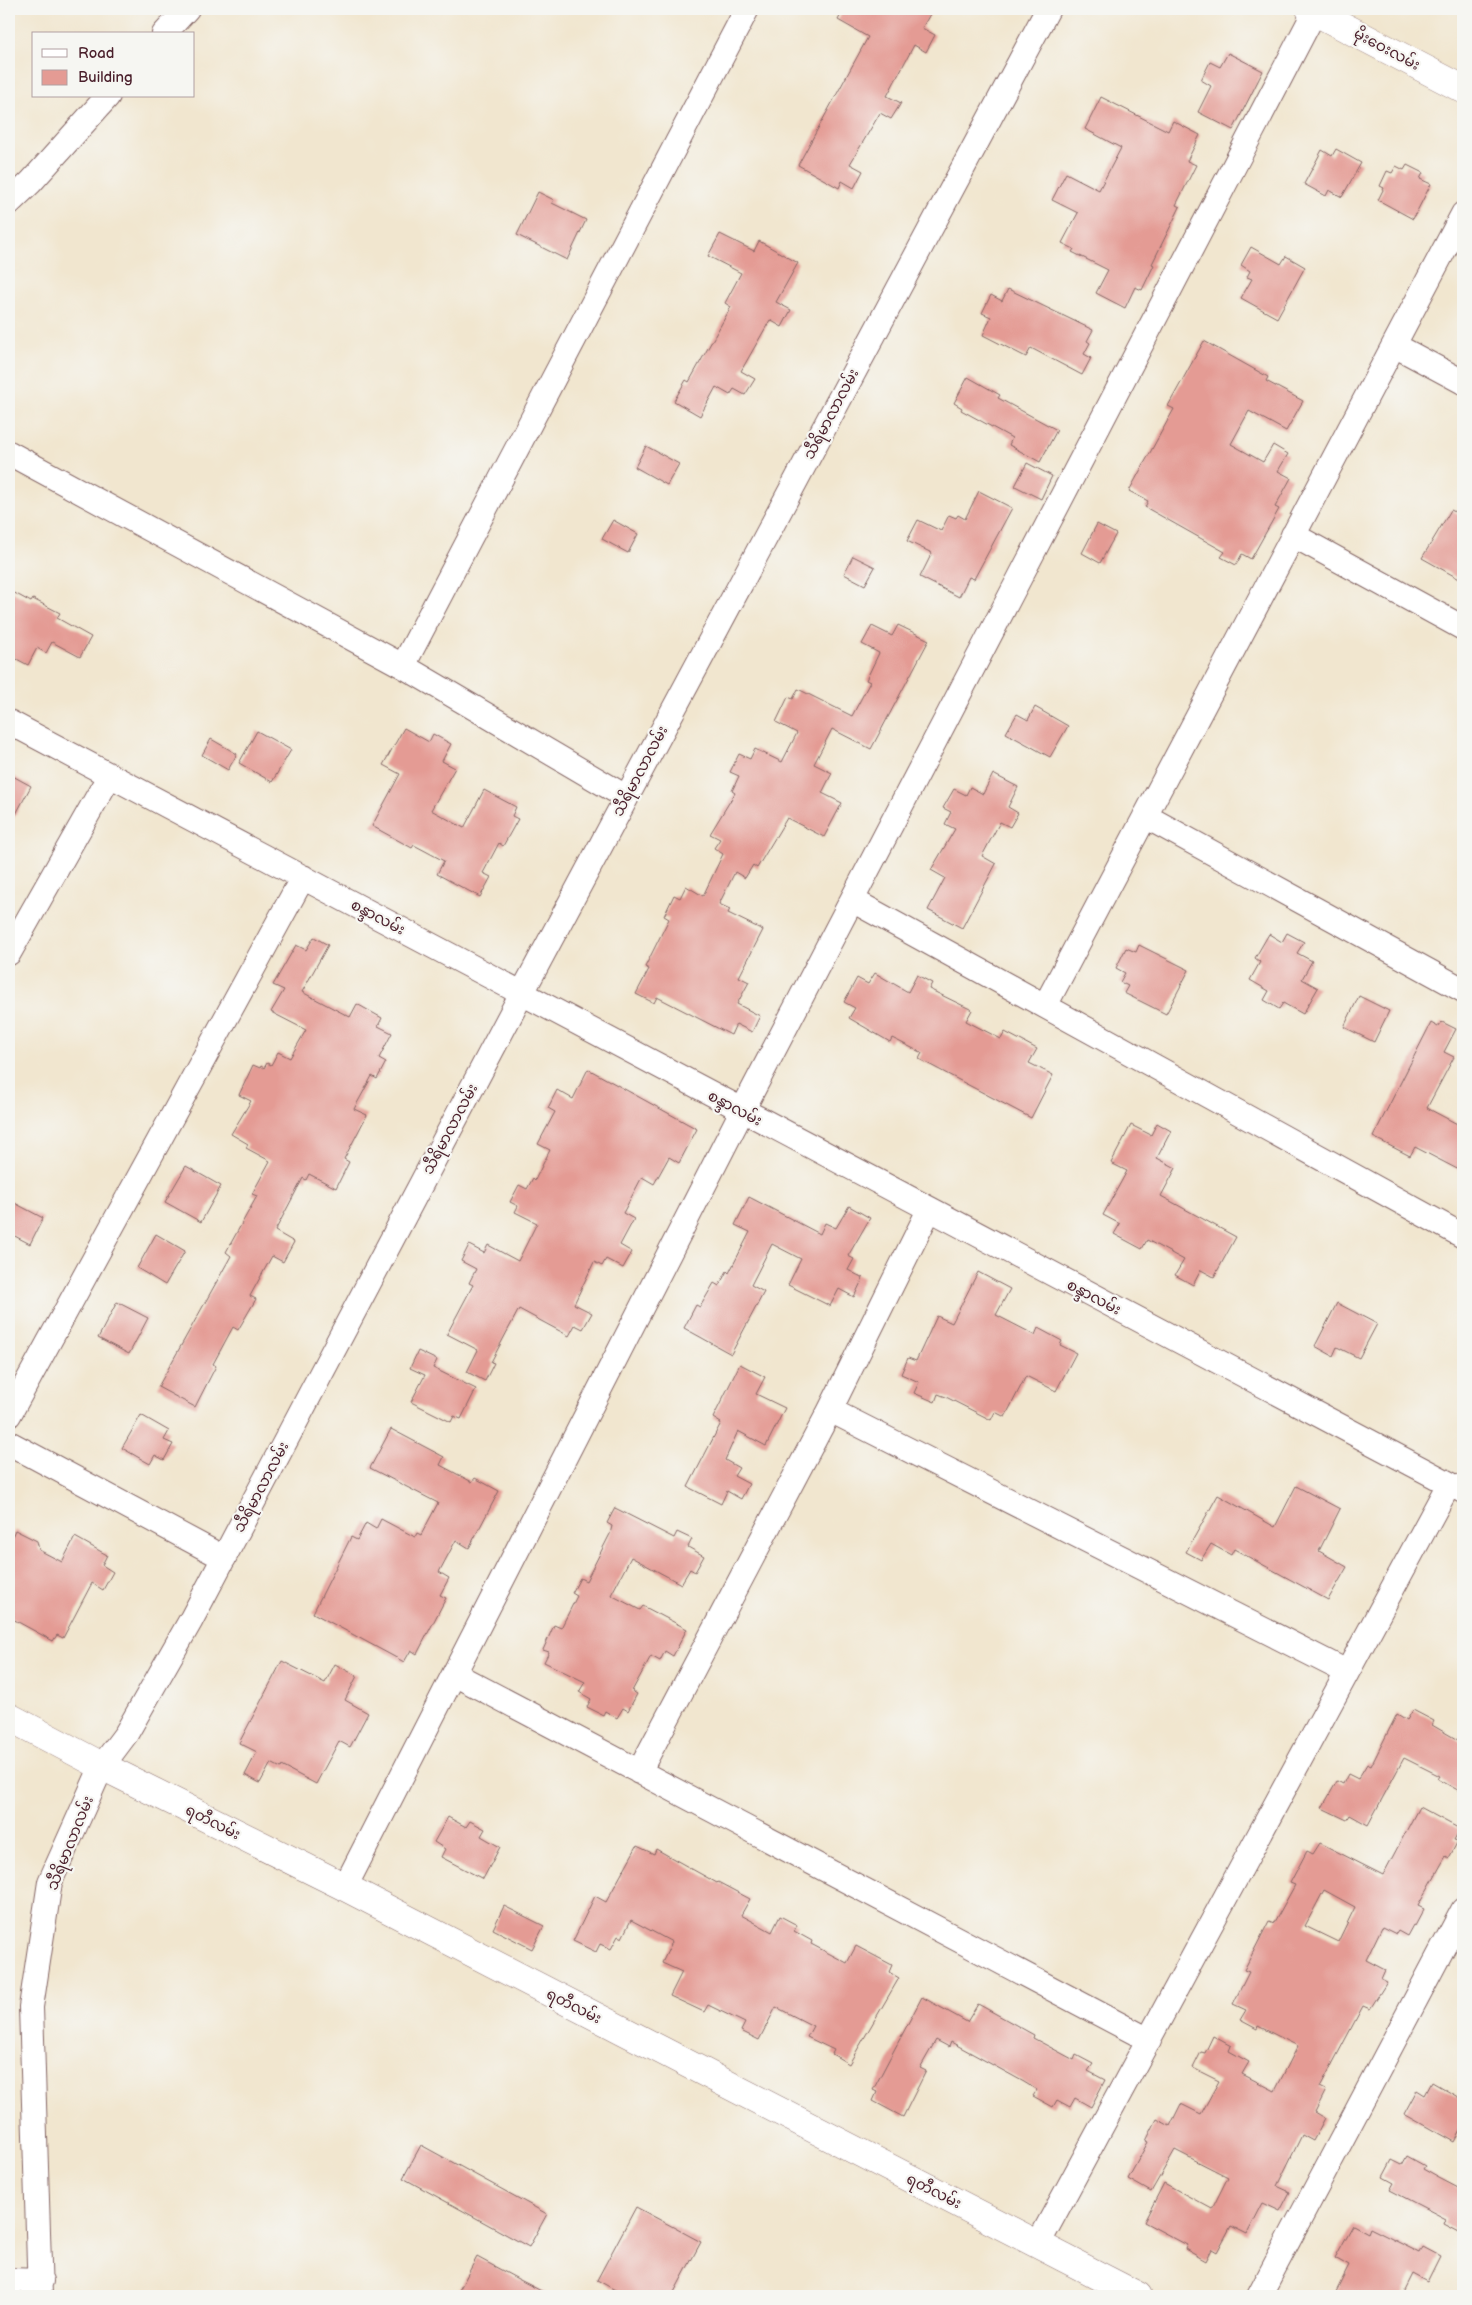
<svg xmlns="http://www.w3.org/2000/svg" width="1472" height="2305" viewBox="0 0 1472 2305" font-family="'Balsamiq Sans','Noto Sans Myanmar',sans-serif">
<style>
.building{fill:#e49b94;fill-rule:evenodd}
.lines{fill:none;stroke-linecap:round;stroke-linejoin:round}
.minor-casing{stroke:#846564;stroke-width:26}
.tertiary-casing{stroke:#846564;stroke-width:29}
.minor{stroke:#fff;stroke-width:24}
.tertiary{stroke:#fff;stroke-width:28}
.labels{text-anchor:middle;stroke-width:4.5;stroke-linejoin:round;paint-order:stroke}
.street-label{font-size:15px;fill:#4a1f2b;stroke:#f6f6f2}
</style>
<rect width="100%" height="100%" fill="#f6f6f2"/>
<filter id="ink" filterUnits="userSpaceOnUse"><feTurbulence type="fractalNoise" baseFrequency=".02" numOctaves="2"/><feDisplacementMap in="SourceGraphic" scale="10" xChannelSelector="R" yChannelSelector="G"/><feConvolveMatrix kernelMatrix="1 2 1 2 8 2 1 2 1" color-interpolation-filters="sRGB"/></filter>
<filter id="wash" filterUnits="userSpaceOnUse"><feTurbulence type="fractalNoise" baseFrequency=".0096" numOctaves="4" result="noise"/><feDisplacementMap in="SourceGraphic" scale="20" xChannelSelector="R" yChannelSelector="G"/><feGaussianBlur stdDeviation="1.12" result="paint"/><feColorMatrix in="noise" values="0 0 0 0 0 0 0 0 0 0 0 0 0 0 0 0 0 1.4 0 .05"/><feComposite in="paint" operator="in"/></filter>
<g filter="url(#wash)">
<rect width="100%" height="100%" fill="#f1e6cf"/>
<g id="blocks">
<path class="building" d="M844 9H933L922 28 935 35 926 52 914 45 887 96 901 103 891 119 880 113 850 164 863 171 854 188 842 181 839 188 798 165 868 37 838 20Z
M1228 53 1263 71 1233 130 1198 112 1211 86 1201 80 1210 62 1220 67Z
M1101 97 1168 131 1173 121 1200 135 1187 161 1196 165 1176 205 1180 207 1152 264 1154 265 1142 290 1135 287 1125 308 1096 293 1108 270 1072 252 1074 249 1062 243 1078 213 1052 200 1066 173 1099 190 1121 148 1085 129Z
M1336 149 1361 163 1342 197 1329 190 1326 196 1304 184 1322 150 1332 156Z
M1407 165 1423 173 1420 179 1431 184 1413 219 1378 200 1384 188 1380 186 1387 171 1392 173 1396 166 1404 170Z
M538 192 554 200 552 203 586 220 567 260 517 235Z
M720 234 754 251 759 241 798 263 776 302 791 310 782 327 770 320 741 371 755 379 745 395 734 389 730 395 716 387 700 416 674 401 686 380 689 382 731 307 725 303 741 273 708 256Z
M1251 247 1281 264 1286 256 1305 267 1277 318 1241 298 1252 279 1247 277 1250 271 1241 265Z
M1008 289 1093 330 1087 341 1090 343 1084 354 1091 358 1082 375 1031 348 1026 357 983 335 991 317 982 313 991 295 1002 301Z
M1204 341 1268 377 1266 381 1303 401 1286 431 1249 411 1231 444 1263 462 1273 445 1288 454 1278 471 1291 478 1275 507 1279 509 1251 559 1242 554 1236 565 1221 557 1225 552 1145 507 1148 501 1129 491 1174 409 1168 406Z
M968 377 1000 395 998 398 1057 430 1040 462 1009 445 1012 438 961 410 962 408 954 403Z
M646 446 679 464 667 485 635 467Z
M1027 463 1052 476 1041 499 1015 486Z
M979 491 1012 508 974 579 969 577 959 597 920 577 932 553 907 541 918 520 941 531 949 515 956 518 958 515 965 519Z
M1451 510 1463 516V581L1422 558Z
M613 520 638 534 628 553 602 539Z
M1097 524 1116 534 1100 563 1082 553Z
M853 556 875 567 865 585 844 574Z
M9 590 31 602 33 599 60 613 57 618 91 637 80 657 52 642 46 653 37 648 28 665 9 655Z
M898 625 929 640 871 749 832 729 814 764 832 773 822 793 842 803 824 837 787 818 757 868 753 865 745 878 735 872 719 904 730 909 728 913 763 930 739 977 749 982 737 1004 760 1016 752 1032 736 1024 731 1035 657 997 654 1003 636 994 649 969 645 967 669 919 664 916 674 895 680 898 686 886 703 896 723 854 714 848 720 839 710 834 735 793 732 791 739 776 730 772 739 754 750 759 755 749 782 762 797 733 776 722 788 697 793 699 798 689 852 716 870 682 866 680 879 653 862 644 872 626 892 636Z
M1035 707 1068 726 1050 757 1006 733 1017 714 1028 720Z
M404 728 429 742 433 734 451 744 442 761 455 768 431 810 464 828 484 790 516 807 512 816 518 819 503 846 499 843 483 873 491 877 480 897 437 874 444 861 414 845 412 848 372 826 400 774 383 765Z
M257 731 291 750 272 782 239 763Z
M211 739 237 754 228 770 202 755Z
M9 774 31 786 9 827Z
M993 774 1018 787 1008 807 1018 813 1010 827 1000 822 982 856 996 864 962 928 928 910 945 878 931 870 955 829 945 824 951 812 943 808 954 789 966 795 970 787 983 794Z
M1287 933 1304 942 1297 953 1312 961 1302 979 1318 988 1303 1014 1283 1003 1279 1009 1264 1000 1269 991 1250 980 1260 962 1255 958 1269 934 1282 942Z
M314 937 328 945 302 992 350 1017 357 1004 382 1018 378 1026 392 1033 379 1058 386 1062 377 1079 372 1076 354 1109 367 1115 344 1159 349 1162 336 1188 309 1174 306 1180 303 1178 275 1231 294 1242 283 1262 272 1256 250 1296 256 1299 238 1330 233 1327 213 1364 216 1366 195 1407 158 1387 231 1256 226 1252 257 1196 252 1194 270 1161 246 1148 248 1144 231 1134 251 1101 239 1095 253 1065 260 1068 261 1066 264 1068 267 1063 271 1065 278 1052 290 1058 306 1030 271 1012 284 990 273 985 296 945 306 950Z
M1139 945 1189 970 1166 1014 1124 993 1128 986 1120 982 1125 973 1116 968 1126 948 1136 952Z
M875 973 908 992 917 975 932 983 929 989 972 1010 966 1021 1001 1039 1005 1032 1037 1049 1029 1063 1053 1075 1031 1118 919 1059 922 1053 892 1038 890 1042 849 1018 855 1008 844 1002 857 978 868 984Z
M1359 996 1389 1011 1374 1042 1344 1027Z
M1442 1022 1456 1029 1444 1052 1454 1057 1427 1108 1463 1127V1172L1415 1147 1410 1156 1373 1137 1431 1023 1438 1027Z
M588 1069 697 1129 679 1163 669 1157 654 1184 642 1177 623 1213 634 1219 620 1245 632 1252 623 1268 606 1259 602 1266 594 1262 574 1304 592 1313 583 1329 575 1325 569 1336 519 1309 491 1362 494 1363 485 1381 467 1372 478 1350 447 1334 473 1285 469 1283 476 1269 461 1261 469 1245 484 1253 488 1245 518 1261 537 1223 515 1212 518 1206 510 1202 519 1185 527 1189 533 1178 535 1180 550 1150 538 1144 555 1112 548 1108 557 1090 573 1099Z
M1157 1123 1171 1131 1157 1158 1176 1168 1161 1196 1236 1237 1214 1277 1201 1270 1193 1285 1175 1275 1184 1260 1147 1240 1142 1249 1114 1234 1120 1224 1103 1215 1127 1171 1111 1163 1131 1125 1151 1135Z
M186 1166 221 1186 201 1222 165 1202Z
M749 1197 820 1234 825 1223 836 1228 849 1206 870 1218 848 1256 854 1259 848 1270 863 1278 854 1297 839 1289 830 1306 788 1285 801 1259 772 1244 751 1285 764 1292 731 1354 684 1328 696 1305 700 1307 714 1283 719 1286 727 1271 729 1273 750 1232 735 1225Z
M9 1200 43 1218 30 1244 9 1233Z
M156 1234 185 1251 165 1285 137 1268Z
M978 1272 1010 1289 996 1315 1035 1335 1038 1328 1062 1341 1060 1345 1076 1353 1056 1391 1026 1376 1005 1417 995 1412 991 1420 946 1397 938 1394 935 1402 914 1393 919 1382 901 1374 908 1358 916 1361 937 1316 952 1323Z
M117 1302 148 1318 129 1354 98 1338Z
M1337 1303 1377 1324 1359 1358 1337 1347 1333 1356 1315 1346Z
M418 1351 437 1360 433 1368 476 1389 461 1419 454 1416 451 1422 411 1402 425 1375 410 1368Z
M740 1364 765 1377 756 1394 785 1408 766 1446 738 1431 725 1460 739 1468 734 1476 749 1484 741 1499 727 1491 721 1504 688 1487 721 1423 713 1418Z
M141 1415 169 1431 164 1440 173 1444 164 1460 155 1455 150 1464 122 1448Z
M391 1429 444 1457 440 1465 472 1482 475 1478 499 1491 469 1548 456 1540 439 1572 449 1578 440 1595 446 1598 417 1654 411 1650 404 1662 313 1613 351 1537 357 1540 366 1523 376 1529 381 1519 415 1537 417 1533 421 1535 438 1503 370 1468Z
M1296 1486 1340 1509 1319 1551 1347 1567 1328 1600 1234 1549 1231 1555 1211 1544 1201 1560 1186 1552 1218 1495 1275 1527Z
M615 1508 674 1538 677 1532 692 1539 688 1547 704 1556 695 1572 690 1569 681 1584 631 1557 611 1595 640 1610 643 1606 687 1629 673 1656 665 1651 660 1661 651 1656 632 1691 637 1694 628 1711 623 1708 617 1718 605 1711 603 1715 587 1707 591 1699 579 1692 585 1682 544 1662 549 1652 543 1650 554 1625 561 1628 577 1596 572 1593 580 1578 586 1581 610 1534 612 1526 607 1523Z
M15 1530 37 1541 39 1550 62 1562 75 1537 107 1555 102 1565 113 1572 103 1590 92 1583 63 1638 57 1635 53 1641 9 1617V1543Z
M282 1661 325 1683 335 1664 357 1676 345 1700 368 1713 350 1747 339 1741 316 1784 282 1766 281 1768 271 1763 260 1783 245 1775 257 1752 239 1743Z
M1413 1710 1434 1721 1432 1725 1463 1743V1793L1438 1779 1440 1776 1404 1758 1368 1825 1350 1815 1347 1820 1322 1808 1337 1781 1343 1784 1348 1774 1358 1779 1367 1764 1371 1766 1397 1714 1407 1720Z
M1419 1807 1460 1829 1454 1840 1458 1841 1449 1858 1446 1856 1418 1906 1424 1909 1415 1926 1413 1925 1407 1936 1398 1931 1396 1934 1382 1927 1366 1960 1385 1970 1381 1979 1387 1982 1370 2009 1363 2006 1320 2087 1326 2090 1315 2112 1325 2118 1313 2141 1302 2135 1277 2186 1290 2192 1280 2211 1263 2203 1247 2234 1231 2226 1217 2252 1212 2249 1206 2261 1185 2249 1187 2245 1144 2222 1164 2183 1212 2209 1228 2177 1175 2150 1151 2192 1128 2179 1148 2142 1146 2141 1157 2119 1170 2126 1181 2104 1201 2114 1219 2081 1193 2068 1201 2052 1205 2053 1213 2036 1231 2046 1229 2051 1249 2062 1242 2074 1275 2091 1298 2046 1258 2026 1257 2029 1240 2020 1246 2010 1233 2004 1249 1972 1244 1970 1269 1921 1274 1923 1295 1885 1290 1883 1307 1851 1313 1854 1320 1843 1383 1875ZM1324 1890 1355 1907 1338 1942 1305 1926Z
M448 1817 466 1827 470 1821 485 1829 481 1836 500 1847 483 1879 441 1857 445 1849 434 1842Z
M637 1846 654 1854 656 1849 717 1883 718 1882 750 1899 741 1915 772 1932 780 1916 797 1925 794 1931 812 1941 811 1944 847 1963 856 1946 892 1965 889 1972 899 1978 849 2064 832 2054 834 2050 807 2037 813 2026 776 2007 759 2040 741 2031 745 2023 708 2005 704 2012 670 1996 682 1972 662 1963 672 1942 631 1920 622 1938 618 1936 611 1949 600 1944 596 1952 573 1941 595 1896 606 1902Z
M504 1906 544 1926 532 1949 493 1929Z
M922 1997 967 2022 978 2004 1034 2035 1033 2038 1074 2060 1076 2055 1093 2064 1088 2071 1105 2080 1091 2107 1075 2098 1070 2107 1057 2100 1053 2107 1033 2096 1037 2090 1024 2082 951 2042 949 2047 936 2040 920 2068 926 2071 903 2117 873 2101 877 2092 873 2090Z
M1432 2082 1463 2100V2125L1454 2142 1404 2114 1417 2090 1425 2095Z
M421 2145 547 2214 529 2247 403 2178Z
M1407 2156 1425 2166 1423 2169 1439 2178 1462 2190 1463 2186V2234L1444 2224 1446 2219 1390 2190 1394 2183 1383 2177 1392 2160 1402 2165Z
M636 2207 701 2242 672 2296H626L597 2280Z
M1353 2225 1368 2233 1370 2228 1420 2253 1423 2247 1440 2256 1427 2282 1412 2274 1401 2296H1334L1349 2266 1335 2258Z
M477 2257 516 2278 551 2296H456Z"/>
</g>
</g>
<g filter="url(#ink)">
<use href="#blocks" fill-opacity="0" stroke="#846564" stroke-width="1"/>
<g class="lines">
<g class="minor-casing">
<path id="minor" d="M164 34 187 9
M9 203 31 182 108 96
M1394 345 1463 382
M9 453 403 666 626 797
M1293 535 1463 628
M403 666 747 9
M9 722 1463 1491
M1145 816 1463 990
M852 900 1463 1236
M9 953 110 775
M1045 1006 1463 214
M830 1410 1347 1672
M9 1415 303 877
M9 1443 224 1558
M454 1674 1149 2040
M639 1772 830 1410 929 1210
M345 1887 742 1111 1316 9
M1038 2244 1449 1484
M9 2280 41 2281
M40 2296 31 2007 50 1882 102 1766 126 1734 191 1620 522 993 1048 9
M1259 2296 1463 1910"/>
</g>
<g class="tertiary-casing">
<path id="tertiary" d="M1310 9 1463 89
M9 1717 102 1766 345 1887 1138 2296"/>
</g>
<use href="#minor" class="minor"/>
<use href="#tertiary" class="tertiary"/>
</g>
</g>
<g class="labels">
<g class="street-label">
<text transform="translate(1387 49) rotate(28)" y="5">မိုးဝေးလမ်း</text>
<text transform="translate(831 414) rotate(-62)" y="5">သီရိမာလာလမ်း</text>
<text transform="translate(640 771) rotate(-62)" y="5">သီရိမာလာလမ်း</text>
<text transform="translate(378 917) rotate(28)" y="5">စန္ဒာလမ်း</text>
<text transform="translate(735 1108) rotate(28)" y="5">စန္ဒာလမ်း</text>
<text transform="translate(450 1129) rotate(-62)" y="5">သီရိမာလာလမ်း</text>
<text transform="translate(1094 1297) rotate(28)" y="5">စန္ဒာလမ်း</text>
<text transform="translate(261 1487) rotate(-62)" y="5">သီရိမာလာလမ်း</text>
<text transform="translate(213 1822) rotate(27)" y="5">ရတီလမ်း</text>
<text transform="translate(70 1843) rotate(-68)" y="5">သီရိမာလာလမ်း</text>
<text transform="translate(574 2006) rotate(27)" y="5">ရတီလမ်း</text>
<text transform="translate(934 2191) rotate(27)" y="5">ရတီလမ်း</text>
</g>
</g>
<rect width="1472" height="2305" fill="none" stroke="#f6f6f2" stroke-width="30"/>
<rect x="32" y="32" width="162" height="65" fill="#f6f6f2" stroke="#b1a0a2"/>
<rect x="42" y="49" width="25" height="8" fill="#ffffff" stroke="#b1a0a2"/>
<text x="78" y="58" font-size="15" fill="#4a1f2b">Road</text>
<rect x="42" y="70" width="25" height="15" fill="#e49b94" stroke="#b1a0a2"/>
<text x="78" y="82" font-size="15" fill="#4a1f2b">Building</text>
</svg>
